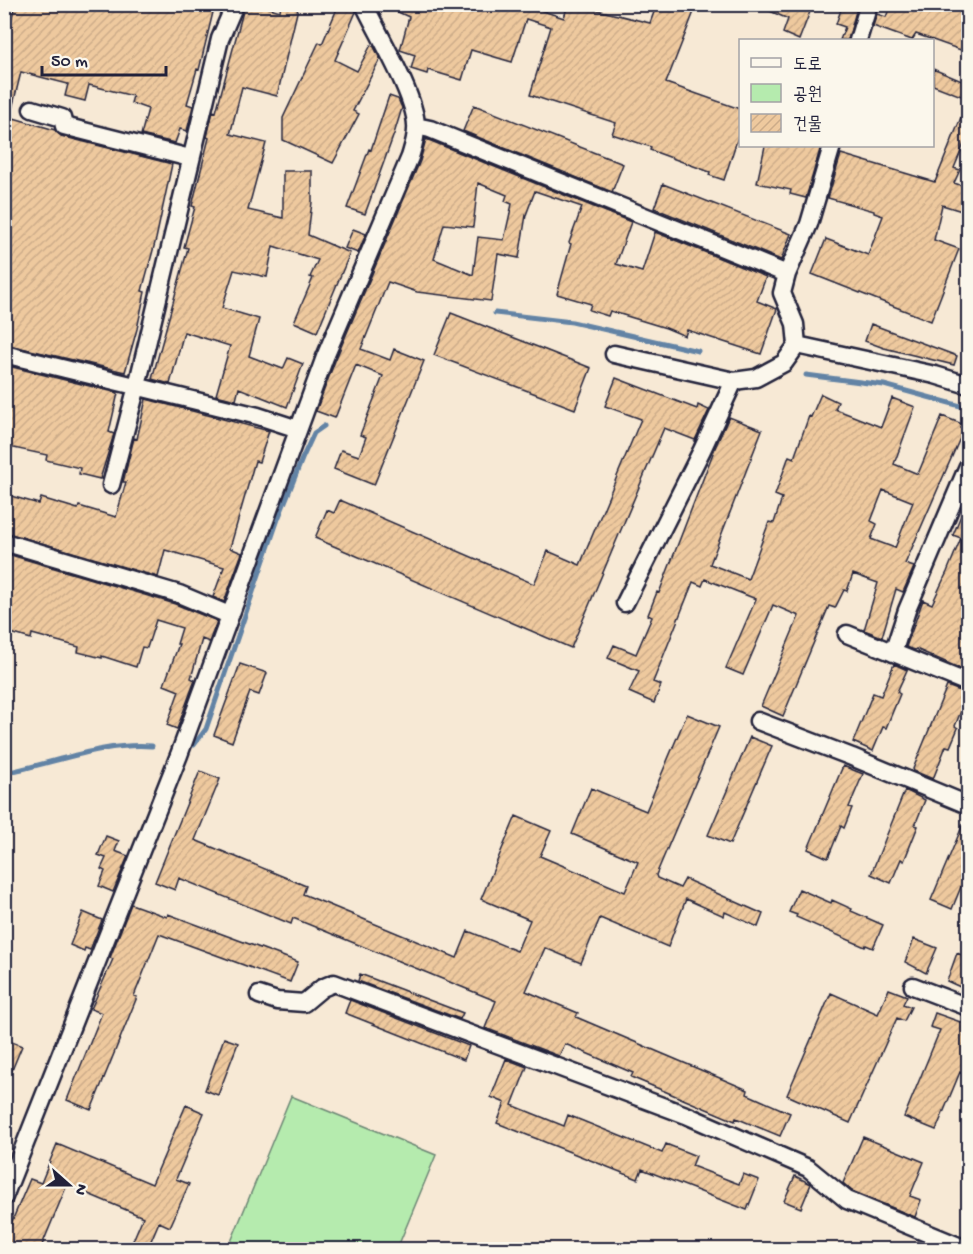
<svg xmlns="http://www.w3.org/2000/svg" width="973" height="1254" viewBox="0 0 973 1254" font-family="'Gochi Hand','Poor Story',sans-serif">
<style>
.green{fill:#b5ebae;stroke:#6c8674;stroke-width:1.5}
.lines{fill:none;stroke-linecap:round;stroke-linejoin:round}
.stream{stroke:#6283a5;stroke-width:5}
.building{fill:url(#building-hatch);stroke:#22223b;stroke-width:1.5;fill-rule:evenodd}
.minor-casing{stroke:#22223b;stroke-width:21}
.minor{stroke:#fbf7ec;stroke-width:16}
</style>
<defs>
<pattern id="building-hatch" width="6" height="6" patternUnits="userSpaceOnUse" patternTransform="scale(1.5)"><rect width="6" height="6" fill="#eec99e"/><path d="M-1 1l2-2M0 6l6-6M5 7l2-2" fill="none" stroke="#ccac89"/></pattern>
</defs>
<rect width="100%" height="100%" fill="#f7e9d5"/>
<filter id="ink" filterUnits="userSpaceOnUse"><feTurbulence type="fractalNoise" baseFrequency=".0167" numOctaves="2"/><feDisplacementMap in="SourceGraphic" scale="12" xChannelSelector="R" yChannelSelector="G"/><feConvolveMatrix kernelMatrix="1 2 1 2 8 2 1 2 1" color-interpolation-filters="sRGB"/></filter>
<g filter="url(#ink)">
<path class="green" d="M291 1096 436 1155 397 1249H228Z"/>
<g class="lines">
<path class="stream" d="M495 313 572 322 698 351
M806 375 884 385 968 408
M194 745 206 729 278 519 302 459 314 433 324 426
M4 773C53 764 102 742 152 746"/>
</g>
<path class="building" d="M15 4H215L199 70 197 69 187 104 193 106 187 131 180 129 175 143 141 135 148 109 131 103 133 96 89 85 85 101 65 96 68 84 21 72 10 117 55 130 61 136 172 164 156 239 142 291 145 292 137 329 125 372 4 344V50Z
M245 4H256L280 11 281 4H299L277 96 242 87 231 131 230 134 266 143 248 210 283 218V171H312V202L308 235 350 253 317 332 294 322 313 278 310 277 318 260 273 246 267 277 234 270 222 308 259 319 249 356 283 369 288 358 303 364 287 407 239 388 236 400 216 395 230 346 184 332 170 384 152 379 188 248 184 247 195 207 192 206 209 138 207 137 213 111 216 112Z
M339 4H354L356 12 335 60 357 71 371 45 374 47 380 59 353 111 359 114 333 163 283 140V118L319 42 322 44Z
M380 4H539L537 9 564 18 568 4H586L585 7 650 23 657 4H697L666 83 740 109V131L724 180 709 175 710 172 650 150 651 147 612 134 616 123 530 95 551 27 526 19 512 62 471 50 462 80 428 70 427 74 411 69 415 55 400 50 409 17Z
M754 4H813L799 40 783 33 788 19Z
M843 4H858L848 40H840L845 27 836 24Z
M891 4H950L969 11V53L916 34 912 40 873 26 877 14 886 17Z
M933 69 969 84V99L933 85Z
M389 96 398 99 402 108 394 134 365 214 347 208 369 149 371 150Z
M968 100 969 132 954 168 960 170 954 183 969 188V190L962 211 942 205 934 240 959 249 931 321 812 274 826 239 868 255 883 216 874 213V211L828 198 841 154 935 182Z
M474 105 623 164 612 192 463 131Z
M426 139 631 222 616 264 642 272 655 232 766 277 757 301 777 309 761 354 687 330 685 336 666 328 610 311 608 316 589 310 591 304 557 294 571 244 569 243 582 207 535 191 526 215 519 258 498 254 491 301 417 292 388 282 361 349 390 360 394 349 424 361 374 485 334 469 341 450 359 456 366 437 360 435 383 376 356 365 335 418 316 411 335 361 420 161ZM478 183 507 195 505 201 512 204 504 240 478 237 473 275 434 259 444 224 473 227Z
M765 146H821L806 198 790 194 791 190 757 183Z
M663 184 791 234 781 260 654 208Z
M353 229 366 234 358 253 345 248Z
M451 313 591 368 575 409 434 355Z
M871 324 957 356 954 365 884 348 865 341Z
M4 365 118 393 109 432 114 434 100 479 79 474 80 468 46 460 47 455 4 446Z
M616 378 697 409 698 405 709 410 695 440 664 428 571 648 315 538 327 510 334 513 340 500 534 584 548 551 580 565 641 419 605 406Z
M821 394 838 402 835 409 881 427 892 398 915 407 894 464 918 474 942 416 962 424 960 428 964 429 905 564 914 567 903 592 896 589 882 637 864 630 878 583 853 574 847 591 844 590 835 608 829 606 783 716 761 706 799 616 773 605 743 675 726 668 756 599 705 579 702 586 693 582 653 682 661 685 654 703 629 692 639 671 608 658 614 645 636 654 652 617 648 615 657 592 659 593 715 448 729 417 762 430 710 564 748 579 769 522 774 523 782 498 775 495 789 456 794 458 809 416 811 417ZM883 490 913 502 895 548 871 539 877 524 871 521Z
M146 399 269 431 259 462 255 461 230 548 242 553 224 602 213 597 224 567 165 550 158 577 4 532V494L39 504 41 498 78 509 79 506 116 517 126 482H123L134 438 137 439Z
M968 498H969L968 672 916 649 915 650 906 647 923 600 932 604 947 572 961 538 953 535Z
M4 553 175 604 217 621 209 642 202 639 191 678 195 680 177 729 167 725 179 691 164 685 179 644H177L182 628 156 620 147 648 142 647 136 667 102 656V658L78 652 79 647 32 634 31 639 4 631Z
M240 664 267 673 259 695 250 692 232 742 214 735Z
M894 664 907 670 897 692 900 694 886 728 883 727 873 751 853 742 873 693 881 696Z
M947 686 968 694 955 726 958 728 950 747 946 746 933 779 914 771 913 769Z
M687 714 719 727 656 875 657 878 680 888 685 879 763 914 758 927 725 912 724 916 686 899 668 947 600 918 581 963 545 948 526 991 578 1013 576 1017 748 1090 747 1094 790 1113 780 1136 736 1118 735 1121 631 1077 633 1073 565 1044 559 1056 485 1028 496 1001 293 918 291 924 179 878 175 890 155 882 200 771 220 779 195 840 306 886 303 894 457 958 468 931 517 951 530 920 481 899 516 816 551 831 540 856 625 892 638 862 572 834 591 788 646 811Z
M750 737 772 746 730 844 708 835Z
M843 766 863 774 849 807 852 808 844 828 841 826 828 858 808 849Z
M905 790 925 800 915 825 918 826 904 861 901 859 891 883 871 874Z
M967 815H969V879L965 877 952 909 931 900Z
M106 836 119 841 115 851 128 856 113 892 99 886 105 871 101 869 106 858 98 855Z
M799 889 831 903 832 900 852 909 851 911 883 925 873 948 866 945 865 947 796 917 797 915 789 912Z
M131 904 167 917 168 914 298 962 290 982 159 934 134 996 137 997 91 1110 67 1100 102 1013 91 1009 113 959 110 958Z
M83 912 102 920 90 950 85 948 84 951 70 945Z
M914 939 937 948 926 973 905 962Z
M957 953 969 958V991L947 981Z
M360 974 463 1013 460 1019 358 981Z
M889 989 907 996 903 1004 911 1007 904 1021 897 1018 850 1123 787 1095 831 993 878 1014Z
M350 1000 469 1046 464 1060 345 1013Z
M935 1013 969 1025V1076L960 1072 936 1130 904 1117 940 1030 930 1027Z
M224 1038 238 1043 218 1095 205 1090Z
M9 1041 22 1046 5 1087 4 1051Z
M506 1059 527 1067 512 1105 564 1126 568 1115 662 1153 666 1144 696 1156 692 1166 739 1184 743 1174 759 1180 747 1210 642 1169 638 1179 497 1123 505 1103 491 1097Z
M186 1105 204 1113 176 1179 189 1184 170 1227 159 1222 147 1250H129L143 1217 67 1185 40 1250H4V1240L30 1179 41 1183 57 1144 152 1184Z
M863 1137 924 1162 910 1196 921 1200 915 1217 852 1191 843 1183Z
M795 1176 811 1184 801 1208 784 1201Z"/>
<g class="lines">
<g class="minor-casing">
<path id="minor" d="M858 40 869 4
M32 109 62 118 64 126 190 158
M416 126 430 129 787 274 782 293 795 324 797 345 784 363 756 378 734 381 614 354
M787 274 809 224 832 146
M797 345 935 375 968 385
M4 354 258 416 298 429
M111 485 137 386 220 39 235 4
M4 542 179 594 229 615
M625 603 702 450 734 381
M847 634 968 683
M893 653 907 610 968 466
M758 721 852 757 968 805
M913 986 968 1007
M259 995 277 1001 304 1003 322 988 334 983 686 1115 808 1168 847 1200 968 1250
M4 1197 179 755 325 357 410 157C413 147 417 136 416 125 415 95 378 34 364 4"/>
</g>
<use href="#minor" class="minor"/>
</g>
</g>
<rect width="973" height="1254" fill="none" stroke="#fbf7ec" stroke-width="24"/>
<rect x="12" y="12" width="949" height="1230" fill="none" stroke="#22223b" stroke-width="2" filter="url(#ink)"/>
<rect x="739" y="39" width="195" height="108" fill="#fbf7ec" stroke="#a4a2a5" stroke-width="1.5"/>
<rect x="751" y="58" width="30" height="9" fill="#fbf7ec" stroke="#a4a2a5" stroke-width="1.5"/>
<text x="793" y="69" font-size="18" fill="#22223b">도로</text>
<rect x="751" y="84" width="30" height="18" fill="#b5ebae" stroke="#a4a2a5" stroke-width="1.5"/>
<text x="793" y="99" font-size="18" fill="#22223b">공원</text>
<rect x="751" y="114" width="30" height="18" fill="url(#building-hatch)" stroke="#a4a2a5" stroke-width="1.5"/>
<text x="793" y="129" font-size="18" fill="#22223b">건물</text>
<g transform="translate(69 1185) rotate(111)" stroke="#fbf7ec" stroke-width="4.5" paint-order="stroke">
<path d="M0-4.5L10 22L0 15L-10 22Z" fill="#22223b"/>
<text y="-9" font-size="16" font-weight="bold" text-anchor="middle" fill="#22223b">N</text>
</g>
<path d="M42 66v9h124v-9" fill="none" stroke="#22223b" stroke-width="3"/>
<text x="51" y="66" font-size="18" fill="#22223b" stroke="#fbf7ec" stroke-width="4.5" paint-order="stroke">50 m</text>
</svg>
